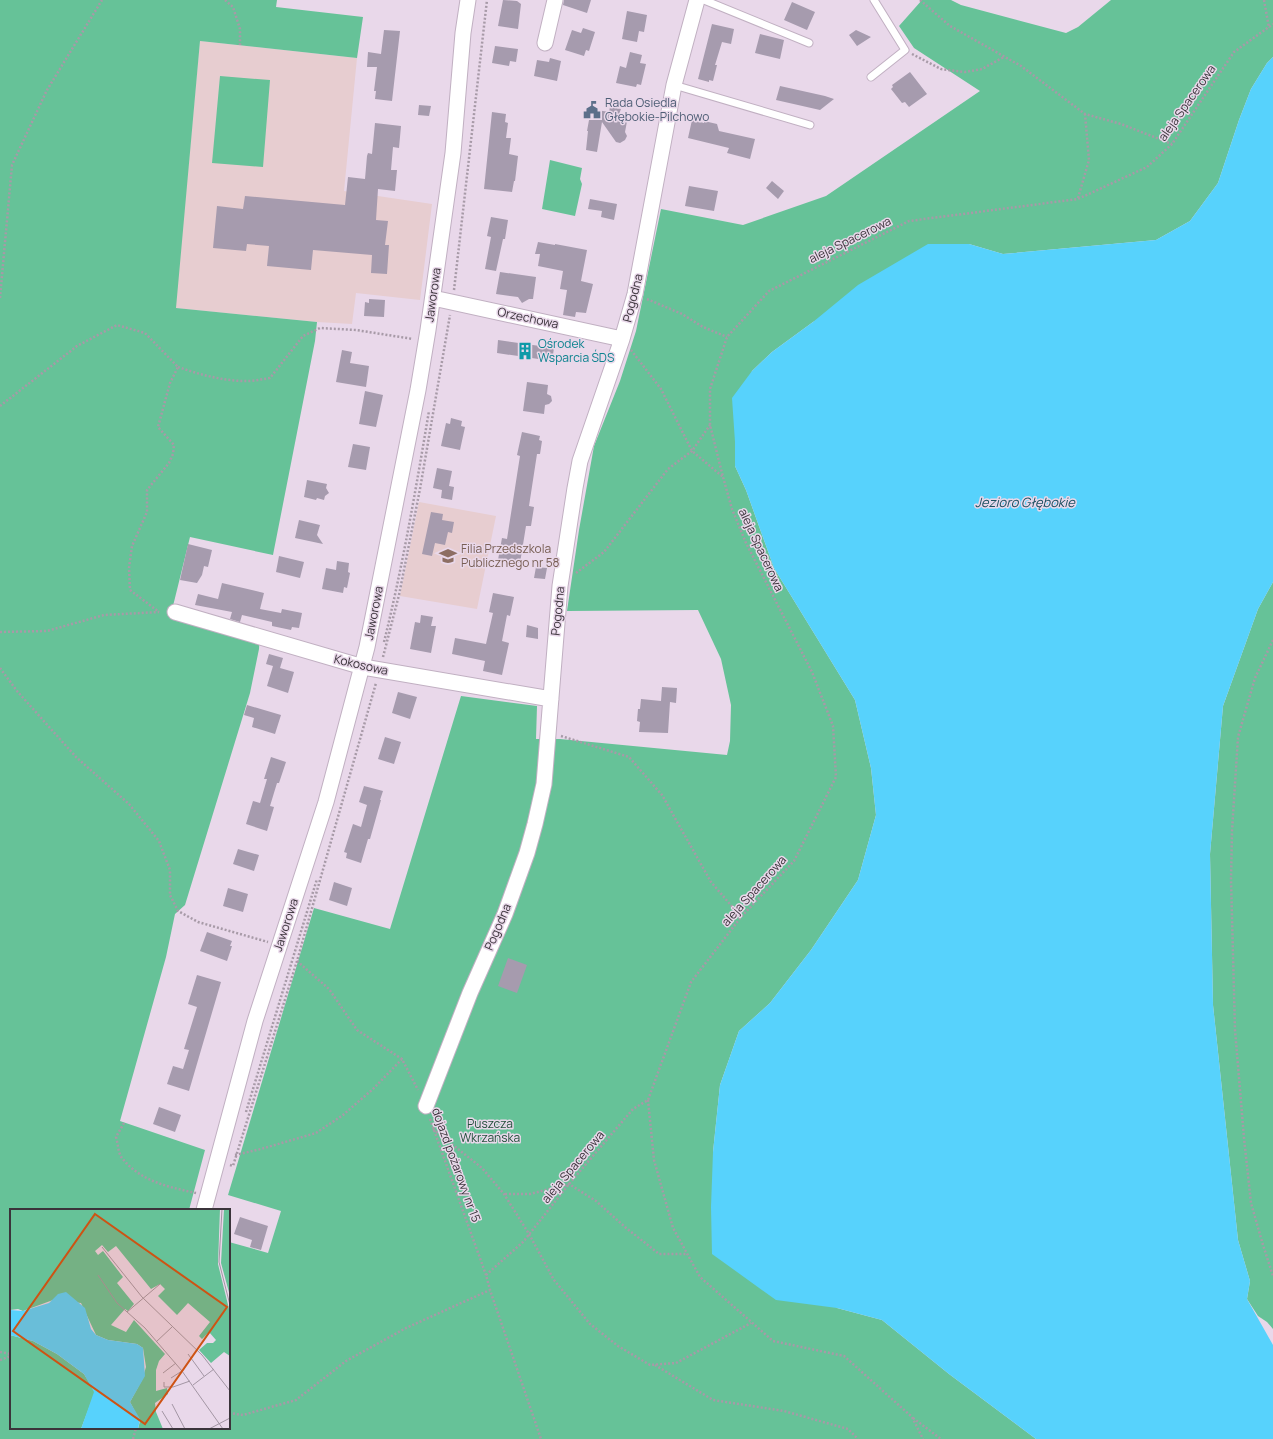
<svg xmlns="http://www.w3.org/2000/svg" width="1273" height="1439" viewBox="0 0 1273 1439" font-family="Manrope,sans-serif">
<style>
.education{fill:#e7cdd0}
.green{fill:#66c298}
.water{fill:#57d2fc}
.building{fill:#a69bae}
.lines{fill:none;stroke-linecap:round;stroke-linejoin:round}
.lane-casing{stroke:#c1b0c2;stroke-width:9}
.street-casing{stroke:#c1b0c2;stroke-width:17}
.path{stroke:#a79aa7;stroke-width:2.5;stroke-dasharray:2 2;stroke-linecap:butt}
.lane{stroke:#fff;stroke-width:7}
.street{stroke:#fff;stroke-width:15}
.labels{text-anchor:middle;stroke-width:3;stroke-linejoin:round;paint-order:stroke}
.service-label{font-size:12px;fill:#4e5e75;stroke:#e9d8ea;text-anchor:start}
.street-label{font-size:12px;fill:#3b343b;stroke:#e9d8ea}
.culture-label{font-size:12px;fill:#0d838f;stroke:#e9d8ea;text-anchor:start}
.education-label{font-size:12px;fill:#785e54;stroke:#e9d8ea;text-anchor:start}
.park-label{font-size:12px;fill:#24513d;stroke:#e9d8ea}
.water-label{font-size:13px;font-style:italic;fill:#1c5061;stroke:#e9d8ea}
.inset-road{fill:none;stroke:#a396a4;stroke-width:1}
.view{fill:#ce5313;fill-opacity:0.15;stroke:#ce5313;stroke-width:2}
.inset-edge{fill:none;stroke:#3b343b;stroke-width:2}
</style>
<rect width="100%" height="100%" fill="#e9d8ea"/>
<path class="education" d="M200 41 357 58 344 191 432 204 420 300 356 293 352 324 317 322 175 308Z
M419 502 496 516 477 609 400 596Z"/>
<path class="green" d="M0 0H277L276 7 363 17 357 58 200 41 176 308 317 322 315 341 273 555 190 537 173 606 260 629 259 649 250 693 185 905 175 914 166 957 120 1121 205 1150 189 1210H11V1428H229V1242L268 1253 281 1211 228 1195 314 908 390 929 461 696 537 706 536 739H560L727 755 730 741 731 705 721 659 698 610 567 611 579 530 594 446 620 381 636 331 661 209 743 225 826 196 980 91 914 48 899 26 922 0H951L961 5 1066 33 1078 27 1111 0H1273V57L1267 63 1251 89 1239 120 1218 183 1190 221 1156 240 1003 254 969 244 813 322 772 352 752 371 735 442V466L746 490 774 568 855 700 871 768 876 815 858 880 811 950 770 1003 739 1031 720 1085 713 1152 837 1308 882 1320 949 1374 1036 1439H0Z
M220 76 270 80 263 167 212 163Z
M550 160 582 168 580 179 582 184 575 216 542 209Z
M1273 582V1329L1267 1322 1258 1316 1247 1299 1250 1281 1238 1240 1213 1005 1210 854 1223 706 1258 609Z"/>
<path class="water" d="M1273 57V582L1258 609 1223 706 1210 854 1213 1005 1238 1240 1250 1281 1247 1299 1273 1345V1439H1036L949 1374 882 1320 837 1308 776 1300 712 1254 711 1207 713 1152 720 1085 739 1031 770 1003 811 950 858 880 876 815 871 768 855 700 774 568 746 490 735 466V442L732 398 752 371 772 352 813 322 858 285 928 244H969L1003 254 1156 240 1190 221 1218 183 1239 120 1251 89 1267 63Z"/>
<path class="building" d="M503 0 517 1 521 4 518 29 498 26Z
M564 0H591L587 13 563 5Z
M792 2 815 12 807 30 784 20Z
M627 11 647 15 644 32 639 31 637 42 622 39Z
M712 24 734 29 731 44 722 42 715 65H717L713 81 709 80V82L698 79Z
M583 28 595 32 589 51 586 50 584 56 565 50 572 30 581 33Z
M384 30 400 31 392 101 375 99 376 91H374L377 67H367L368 52 381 54Z
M856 30 871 37 857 46 849 35Z
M760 34 784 40 780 59 755 53Z
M495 46 518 49 516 62 510 61 509 66 492 63Z
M630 52 642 55 640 63 646 64 641 85 637 84 636 87 616 83 620 66 626 68Z
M550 58 561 61 557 81 534 76 537 60 549 62Z
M910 72 927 94 909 107 905 102 902 103 891 89 893 87 892 85Z
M780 86 825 96 834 99 820 110 776 100Z
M419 105 431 106 429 116 418 115Z
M610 107 621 109 619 114 628 116 625 132 627 136 625 140 620 143 616 142 602 122 597 152 586 150 588 131H587L591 109 609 112Z
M492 112 506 114 505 122 508 123 506 138H511L509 154 518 156 515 181H514L512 192 484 189Z
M692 120 704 123V121L717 124 719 131 755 139 750 159 727 153 729 148 688 138Z
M375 123 401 126 399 148 393 147 391 170H397L395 191 378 189 376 220 388 221 385 245H389L387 274 371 273 372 255 313 250 311 270 267 266 269 246 247 244 246 251 213 248 217 206 243 209 245 196 345 205 348 177 365 179 367 156 368 153 372 154Z
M772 181 784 191 778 199 766 188Z
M689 186 718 191 714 211 685 206Z
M590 199 617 204 614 220 601 217 602 211 588 209Z
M491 217 508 220 505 239H503L496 271 485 269 491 237 487 236Z
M538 242 555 245V244L587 250 581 281 593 284 586 313 576 312 575 317 563 315 567 290 560 289 563 271 538 266 540 254H535Z
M500 272 536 277 533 299H529L522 303 518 297 496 294Z
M369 299 385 300 384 317 364 316 365 302 369 303Z
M498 340 554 348 552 361 497 353Z
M342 350 352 352 350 363 369 366 366 387 336 382Z
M527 382 548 385 547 394 551 396 552 401 549 404 545 405 544 414 523 411Z
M365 391 383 395 376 427 359 424Z
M451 418 462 421 461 426 465 427 460 450 441 446 446 423 450 424Z
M522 432 540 436 539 440 542 441 540 454H537L529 506 534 507 531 526H526L520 563 498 560 502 538 507 539 520 456 517 455Z
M353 444 370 447 366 470 348 467Z
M437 468 452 471 449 486 454 487 452 500 441 498 442 490 433 488Z
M307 480 327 484 326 488 329 493 325 496 324 500 317 498 316 500 304 497Z
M431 512 443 514 442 520 454 522 452 533 448 532 445 545 435 543 432 556 422 554Z
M299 520 320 525 317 535 323 544 295 538Z
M188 544 212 550 208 567 204 566 202 575 197 583 180 580Z
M279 556 304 562 300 578 276 572Z
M337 561 349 563 348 572 350 573 347 588 344 587 343 593 322 589 326 568 336 570Z
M536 567 547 568 545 579 534 578Z
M222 583 264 593 260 609 281 613 282 609 302 613 299 628 292 627 291 630 272 626V622L242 615 240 622 230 619 232 612 195 605 198 594 218 599Z
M493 593 514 597 510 616 507 615 502 641 509 643 502 675 483 671 485 661 452 654 455 638 486 644 493 613 489 612Z
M421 615 433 617 431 626H436L431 653 410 649 415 622 420 623Z
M527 625 538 628V639L526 637Z
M269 654 283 658 280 668 294 672 288 693 267 686 273 666 266 664Z
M662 687 677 688 676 703 670 702 668 733 639 732 640 722 637 721 638 709H640L641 699 661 701Z
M398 692 417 697 410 719 392 713Z
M247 705 281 715 275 734 252 727 254 718 244 715Z
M385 737 401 742 394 764 378 759Z
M271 757 286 762 279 783H277L270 806 274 807 267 831 246 824 253 801 260 803 267 779H264Z
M364 786 383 791 380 800H381L370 839H368L361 863 346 858 347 853 344 852 353 824 361 827 367 805 359 802Z
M238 849 259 855 254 871 233 864Z
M334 882 352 888 347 906 329 900Z
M228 888 248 894 243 912 223 906Z
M207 932 232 941 230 946H232L227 961 200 951Z
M508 958 527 965 517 993 498 986Z
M197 975 221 982 189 1091 167 1084 173 1066 183 1069 189 1050 184 1049 197 1007 188 1004Z
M159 1107 181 1115 175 1132 153 1124Z
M240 1217 268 1226 261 1250 250 1247 252 1240 234 1234Z"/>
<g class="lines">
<g class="lane-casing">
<path id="lane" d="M704 0 809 43
M871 77 905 50 874 0
M674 85 810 125"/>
</g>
<g class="street-casing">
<path id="street" d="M545 43 555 0
M433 298 622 339
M175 612 363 667 551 699
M426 1106 470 993 505 914 527 853 535 824 544 784 560 586 575 488 580 461 622 339 635 294 674 85 697 0
M204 1210 255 1021 326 802 367 647 418 390 428 330 453 153 463 33 468 0"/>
</g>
<path class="path" d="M225 0 233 7 240 29V45
M920 0 950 26 1021 66 1085 114 1121 124 1172 144
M1264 0 1269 28
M912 54 941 69 965 72 982 69 1004 57
M1078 198 1089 160 1085 114
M454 290 487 0
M0 298 12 165 47 90 102 0
M647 299 682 314 703 327 727 337
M631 350 661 389 692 451 723 477
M178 367C201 375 227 382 251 381 258 380 264 379 270 378L303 336 320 328 356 330 413 339
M0 406 77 346 117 325 145 333 178 367 170 383 158 427 174 445 173 454 169 463 147 490V512L132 546 129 568 130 590 159 612
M576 573 604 552 668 469 692 451 710 425
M0 632 47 631 104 615 159 612
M1273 640 1255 678 1238 737 1232 831 1231 880 1235 1030 1244 1138 1251 1203 1263 1245 1273 1276
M384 642C403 565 416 488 429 411
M383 657 399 595 420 489 450 315
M0 668 17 691 76 757 129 804 159 841 170 870V895L178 911 198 922 268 942
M561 736 629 757 662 795 711 882 741 917
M297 961 329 989 357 1030 402 1059 418 1090
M648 1100 654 1160 673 1228 700 1277 773 1341 844 1356 912 1417 923 1439
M246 1112 317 879
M430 1119 486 1275 490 1290 541 1439
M124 1123 116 1137C118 1143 118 1153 122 1158 140 1181 168 1187 196 1193
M433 1129 482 1168 504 1194 529 1234 554 1280 590 1324 618 1346 650 1365 676 1363 751 1323
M235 1155 261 1149 316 1133 343 1115 373 1089 402 1059
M230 1165 233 1166 297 961 376 683
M505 1194H530L569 1184 596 1201 625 1227 659 1254H687
M486 1275 523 1242 569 1184 633 1109 648 1100 691 982 741 917 794 861 836 777 833 726 812 672 746 543 732 509 723 477 710 425V389L727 337 769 291 909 221 1078 199 1147 167 1172 144 1234 52 1273 24
M0 1352 11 1354
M0 1360 11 1356
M655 1365 713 1400 784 1411 848 1429 858 1439
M229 1413 243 1415 296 1400 346 1361 406 1328 490 1290
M913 1418 941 1439
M133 1439 136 1428"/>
<use href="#lane" class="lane"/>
<use href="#street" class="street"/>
</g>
<defs>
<g id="civic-bare" transform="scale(1.38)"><path d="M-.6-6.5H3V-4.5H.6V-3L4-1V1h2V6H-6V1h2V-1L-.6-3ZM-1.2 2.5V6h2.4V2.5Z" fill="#5c6f8a" stroke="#e9d8ea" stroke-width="2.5" paint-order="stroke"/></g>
<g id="building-bare" transform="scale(1.38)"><path d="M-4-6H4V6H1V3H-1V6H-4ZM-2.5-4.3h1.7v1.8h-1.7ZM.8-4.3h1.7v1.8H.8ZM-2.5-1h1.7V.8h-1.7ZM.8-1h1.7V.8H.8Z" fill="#0f9aa8" stroke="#e9d8ea" stroke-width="2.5" paint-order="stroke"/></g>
<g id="school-bare" transform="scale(1.38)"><path d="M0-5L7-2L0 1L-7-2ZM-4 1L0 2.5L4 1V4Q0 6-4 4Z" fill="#8d6e63" stroke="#e9d8ea" stroke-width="2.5" paint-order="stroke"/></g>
</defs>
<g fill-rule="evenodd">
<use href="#civic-bare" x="592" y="110"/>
<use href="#building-bare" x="525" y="351"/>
<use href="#school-bare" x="448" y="556"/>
</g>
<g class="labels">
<g class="service-label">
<text x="605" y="107">Rada Osiedla<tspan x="605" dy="14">Głębokie-Pilchowo</tspan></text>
</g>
<g class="street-label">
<text transform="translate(1187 103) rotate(-55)" y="4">aleja Spacerowa</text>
<text transform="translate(850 240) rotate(-26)" y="4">aleja Spacerowa</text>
<text transform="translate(433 295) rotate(-82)" y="4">Jaworowa</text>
<text transform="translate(633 298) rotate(-76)" y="4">Pogodna</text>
<text transform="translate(528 318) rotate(12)" y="4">Orzechowa</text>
<text transform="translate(761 550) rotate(65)" y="4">aleja Spacerowa</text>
<text transform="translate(558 611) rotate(-84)" y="4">Pogodna</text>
<text transform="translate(374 613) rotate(-79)" y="4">Jaworowa</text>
<text transform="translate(361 665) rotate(13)" y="4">Kokosowa</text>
<text transform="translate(754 891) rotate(-48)" y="4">aleja Spacerowa</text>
<text transform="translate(286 925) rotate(-72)" y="4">Jaworowa</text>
<text transform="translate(498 927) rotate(-67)" y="4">Pogodna</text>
<text transform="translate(456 1165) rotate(70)" y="4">dojazd pożarowy nr 15</text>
<text transform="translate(573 1167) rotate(-50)" y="4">aleja Spacerowa</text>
</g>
<g class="culture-label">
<text x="538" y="348">Ośrodek<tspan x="538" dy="14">Wsparcia ŚDS</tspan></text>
</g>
<g class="education-label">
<text x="461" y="553">Filia Przedszkola<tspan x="461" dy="14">Publicznego nr 58</tspan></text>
</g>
<g class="park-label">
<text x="490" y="1128">Puszcza<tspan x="490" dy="14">Wkrzańska</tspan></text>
</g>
<g class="water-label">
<text x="1025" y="507">Jezioro Głębokie</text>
</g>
</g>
<g transform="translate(10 1209)">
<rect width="220" height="220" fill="#e9d8ea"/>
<path d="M0 0H210L208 55 220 104V147L214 143 201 154 189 141 197 134H203L206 131 199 123 192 130 189 127 200 113 178 94 167 106 148 87 155 80 150 75 141 80 106 37 98 43 92 36 85 42 88 46 93 42 113 68 107 74 124 95 118 102 115 100 101 116 116 123 124 111 155 145 149 152 146 161V182L157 179 158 185 145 194 146 203 153 220H128L130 212 120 193 132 171 136 158 133 139 127 135 98 131 86 126 71 94 43 91 13 102 8 100 0 101ZM214 0H220V87L211 54ZM0 126 23 132 47 145 74 165 85 183 71 220H0Z" fill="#66c298"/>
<path d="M56 83 75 99 81 120 86 126 98 131 127 135 133 139 135 167 120 193 130 210 128 220H71L84 183 74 165 47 145 23 132 0 126V101L13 102 39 94 48 85Z" fill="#57d2fc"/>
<path class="inset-road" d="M212 0 209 53 220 96M92 38 132 88 192 146 220 182M88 66 107 94 135 119 172 162 213 220M117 103 150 75M146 133 162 118M178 145 194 167M153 164 166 154M161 169 172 162M154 173V178H163L180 172M183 176 204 160M162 195 175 220M152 202 163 220M199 220 220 209"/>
<path class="view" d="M85 5 217 98 135 215 3 122Z"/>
<rect width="220" height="220" class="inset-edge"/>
</g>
</svg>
